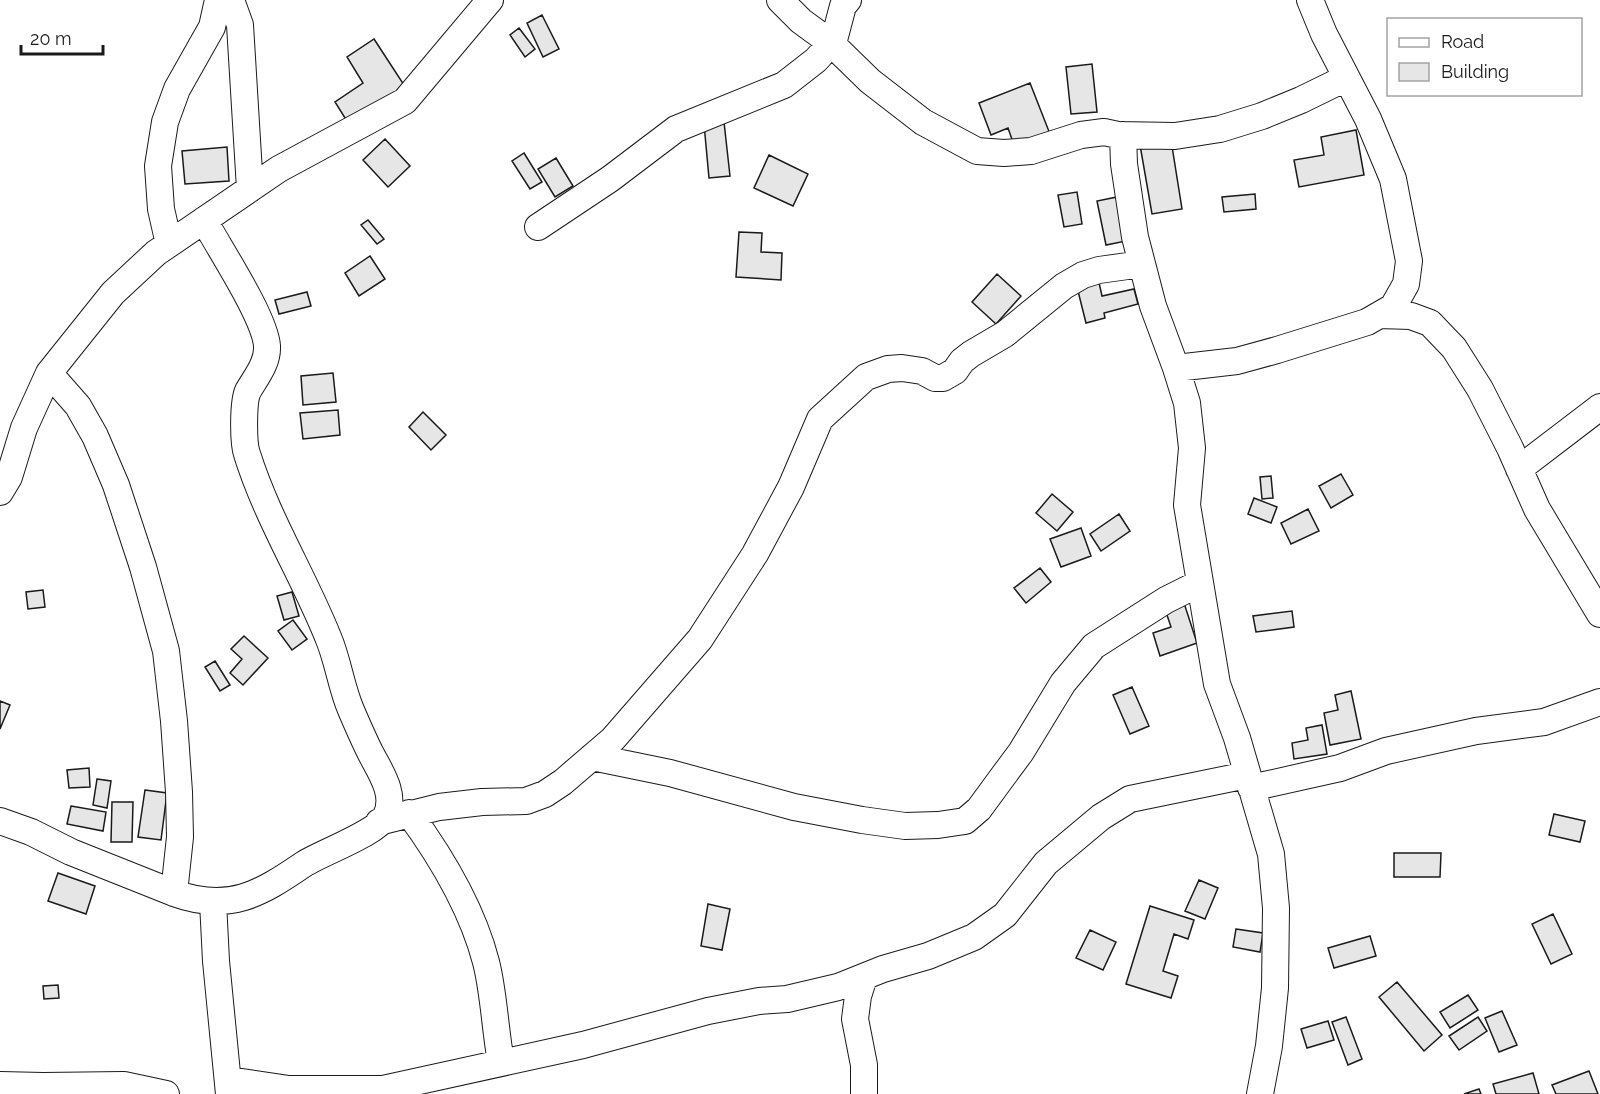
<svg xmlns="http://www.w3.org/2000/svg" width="1600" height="1094" viewBox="0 0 1600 1094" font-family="Raleway,sans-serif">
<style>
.building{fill:#e6e6e6;stroke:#1a1a1a;stroke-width:1.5}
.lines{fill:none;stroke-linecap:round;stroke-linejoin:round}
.street-casing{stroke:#1a1a1a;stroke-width:28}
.street{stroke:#fff;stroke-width:26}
</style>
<rect width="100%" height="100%" fill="#fff"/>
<path class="building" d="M542 15 559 49 543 57 527 23Z
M519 28 535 49 525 57 510 35Z
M374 39 406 88 350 126 335 102 363 83 347 57Z
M1092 64 1097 112 1071 114 1066 67Z
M1030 83 1050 134 1015 148 1008 128 991 135 979 103Z
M724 122 730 176 709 178 704 124Z
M1356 130 1364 175 1299 187 1294 160 1324 155 1321 137Z
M385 139 410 166 388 187 363 160Z
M1171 140 1182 209 1152 214 1140 145Z
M227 147 229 181 185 184 182 151Z
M524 153 542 182 530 189 512 161Z
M769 155 808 174 793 206 754 188Z
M556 158 573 186 555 197 538 169Z
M1077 192 1082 224 1064 227 1058 195Z
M1255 194 1256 209 1224 212 1222 197Z
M1117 197 1126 241 1106 245 1097 201Z
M368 220 384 239 377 244 361 225Z
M739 232 762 233 761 252 782 253 781 280 736 277Z
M370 256 385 279 359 296 345 273Z
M997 274 1021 296 996 324 972 302Z
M1098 278 1102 296 1134 289 1138 304 1104 313 1105 318 1086 323 1076 283Z
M307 292 311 306 279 314 275 300Z
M333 373 336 402 303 405 301 376Z
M338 410 340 435 303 439 300 413Z
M423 412 446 435 431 450 409 427Z
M1341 474 1353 495 1331 508 1319 486Z
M1271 476 1273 498 1262 499 1260 477Z
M1052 494 1073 512 1057 531 1036 513Z
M1254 498 1277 507 1271 523 1248 514Z
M1308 509 1319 531 1291 544 1281 523Z
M1119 514 1130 531 1101 551 1090 534Z
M1081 528 1091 556 1061 567 1050 539Z
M1040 568 1051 582 1026 603 1014 588Z
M43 590 45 607 28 609 26 592Z
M292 592 299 616 284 620 277 596Z
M1184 603 1197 643 1160 656 1153 633 1171 627 1165 609Z
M1292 611 1294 627 1256 632 1253 616Z
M293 620 307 639 292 650 278 631Z
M244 636 268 658 243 685 230 673 242 659 231 649Z
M215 661 230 685 220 691 205 667Z
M1132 687 1149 726 1130 734 1113 695Z
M1351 691 1361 739 1330 745 1324 713 1338 710 1335 695Z
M0 701 10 705 0 729Z
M1322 725 1327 754 1294 759 1292 743 1308 740 1306 728Z
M89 768 90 787 69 788 67 770Z
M97 779 111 781 107 808 93 805Z
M145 790 167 793 161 840 138 837Z
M112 802H133L132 842H111Z
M71 806 106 812 103 831 67 824Z
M1554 814 1585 821 1580 842 1549 835Z
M1394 853H1441L1440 877H1394Z
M58 873 95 886 86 914 48 901Z
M1199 880 1218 888 1205 919 1185 911Z
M708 904 730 909 722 950 701 946Z
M1150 906 1194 920 1188 939 1174 934 1163 971 1178 976 1171 998 1126 984Z
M1553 914 1572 954 1551 964 1532 924Z
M1236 929 1263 933 1260 952 1233 947Z
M1090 930 1116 942 1103 970 1076 958Z
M1370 936 1376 956 1334 968 1328 948Z
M1397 982 1442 1035 1424 1051 1379 997Z
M58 985 59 998 44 999 43 986Z
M1468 995 1478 1010 1450 1028 1440 1012Z
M1502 1011 1517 1045 1499 1052 1485 1018Z
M1346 1017 1362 1059 1348 1065 1332 1022Z
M1478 1017 1487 1031 1459 1050 1449 1036Z
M1328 1021 1334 1040 1307 1048 1301 1029Z
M1589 1071 1598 1094H1556L1552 1085Z
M1533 1073 1539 1094H1496L1493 1084Z
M1479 1089 1481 1094H1464Z"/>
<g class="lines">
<g class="street-casing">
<path id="street" d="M231 0 240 25 250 189
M780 0 801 21 831 43 870 81 923 122 977 151 1004 153 1031 151 1081 135 1104 132 1118 135 1175 136 1220 129 1262 116 1301 100 1346 78
M1123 135 1124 164 1135 237 1153 306 1176 368 1187 403 1192 448 1187 505 1217 684 1237 738 1271 854 1276 908 1275 988 1269 1046 1260 1094
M538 227 610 179 676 129 784 85 816 60 834 40 843 6 848 0
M169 244 161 209 158 166 165 122 177 89 212 27 218 0
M1379 315 1411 316 1430 323 1454 348 1480 389 1510 448 1537 509 1600 614
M1176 368 1237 361 1277 350 1367 322 1393 307 1406 284 1409 261 1393 179 1368 119 1324 34 1310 0
M49 373 78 406 95 436 116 485 143 567 166 651 174 721 179 792 180 837 174 893
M1519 469 1600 407
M0 492 9 477 24 428 49 373 113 293 156 253 279 169 405 101 490 0
M592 757 670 773 794 807 862 820 905 826 938 825 965 821 979 809 1001 779 1021 752 1063 683 1094 646 1166 600 1200 583
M1251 788 1340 768 1386 751 1476 731 1544 722 1600 702
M409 813C442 858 472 908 486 962 494 993 495 1030 501 1062
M0 821 31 832 71 852 174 893C229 913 260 894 304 864 323 852 377 833 386 816 397 794 379 770 370 752 363 738 357 724 351 710 341 687 338 660 328 637 303 575 267 518 247 454 243 443 243 401 248 391 256 377 268 363 267 346 265 317 219 248 204 220
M379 822 439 807 482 802 526 801 545 794 563 782 613 739 700 639 755 554 791 487 820 419 866 377 888 369 902 368 922 371 935 378H943L955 371 962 361 971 354 1005 334 1064 286 1083 275 1099 270 1142 264
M213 902 216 961 229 1094
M228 1080 289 1089H383L583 1045 708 1011 759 1001 787 999 838 987 883 969 928 956 974 937 1005 915 1046 863 1101 817 1130 799 1247 775
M0 1085 43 1086 124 1085 166 1094
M864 1094V1065L855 1019 858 996 864 977"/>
</g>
<use href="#street" class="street"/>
</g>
<rect x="1387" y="18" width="195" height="78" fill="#ffffff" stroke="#a3a3a3" stroke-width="1.5"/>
<rect x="1399" y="38" width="30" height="9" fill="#ffffff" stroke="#a3a3a3" stroke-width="1.5"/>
<text x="1441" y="48" font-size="18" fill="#1a1a1a">Road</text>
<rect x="1399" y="63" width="30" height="18" fill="#e6e6e6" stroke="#a3a3a3" stroke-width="1.5"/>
<text x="1441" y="78" font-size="18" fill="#1a1a1a">Building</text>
<path d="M21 45v9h82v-9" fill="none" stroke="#1a1a1a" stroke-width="3"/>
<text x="30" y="45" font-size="18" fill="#1a1a1a" stroke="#ffffff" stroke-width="4.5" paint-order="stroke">20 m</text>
</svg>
